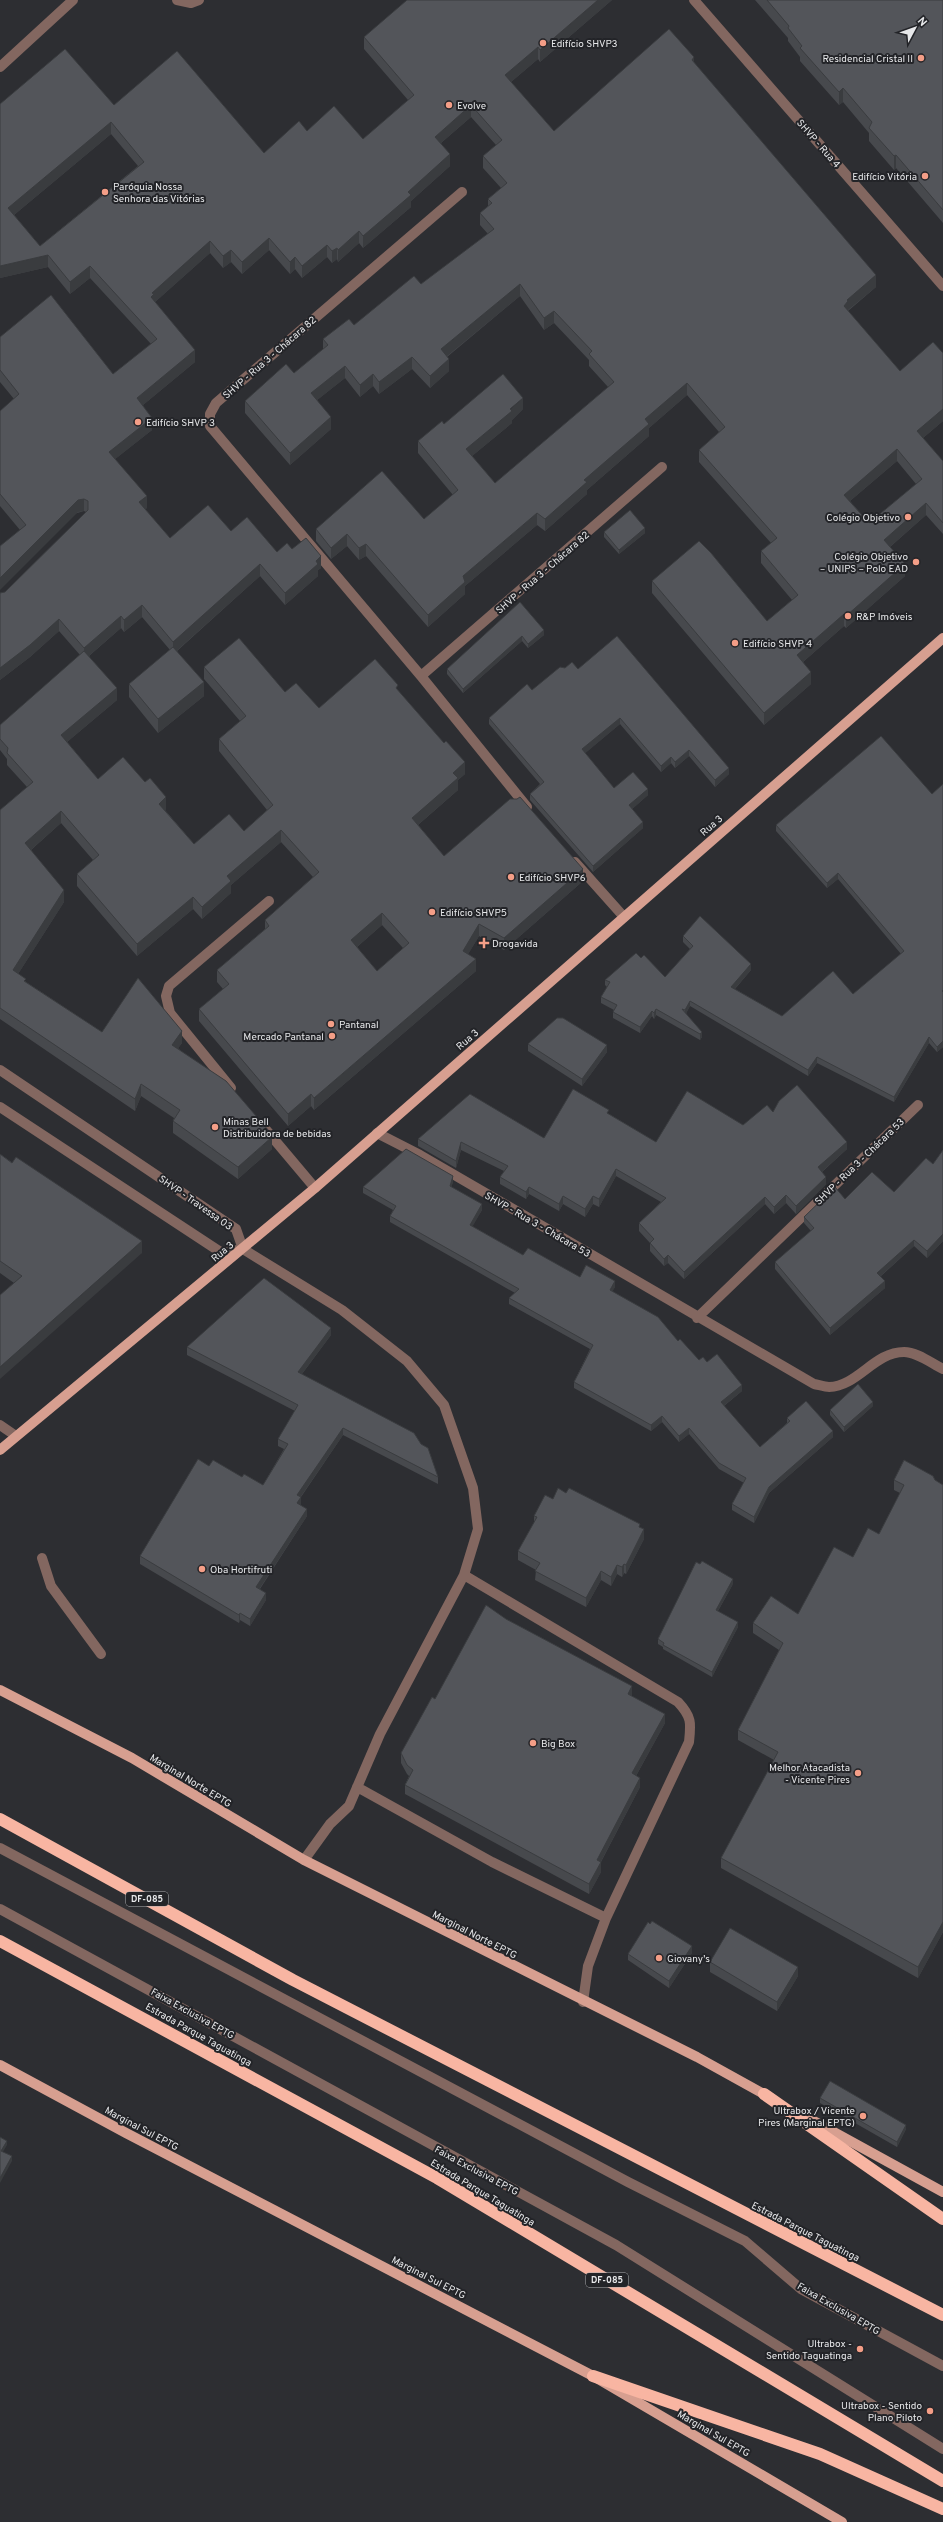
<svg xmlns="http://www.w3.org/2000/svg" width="943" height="2522" viewBox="0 0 943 2522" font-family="Overpass,sans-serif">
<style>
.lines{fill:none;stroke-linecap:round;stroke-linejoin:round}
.minor{stroke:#836760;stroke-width:10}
.major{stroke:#d79f90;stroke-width:10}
.highway{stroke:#f8b5a2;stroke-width:12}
.wall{fill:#47494d;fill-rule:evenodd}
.shaded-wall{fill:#3a3c3f}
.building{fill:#53555a;stroke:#3a3c3f;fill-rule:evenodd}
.poi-dot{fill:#f49e87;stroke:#232428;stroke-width:1.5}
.labels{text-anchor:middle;stroke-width:4;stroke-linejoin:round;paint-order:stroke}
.shield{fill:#232428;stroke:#acadb0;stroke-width:1}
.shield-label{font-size:9px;font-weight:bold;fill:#e7e8ea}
.poi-label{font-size:10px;fill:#e7e8ea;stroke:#232428;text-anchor:start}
.street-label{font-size:10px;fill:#e7e8ea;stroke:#232428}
</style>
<rect width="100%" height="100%" fill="#2d2e32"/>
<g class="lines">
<path class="minor" d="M177 0 191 3 199 0
M694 0 943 286
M0 67 73 0
M462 192 216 403 210 414V426L421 676 527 807
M421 676 662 467
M575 862 624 917
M0 1070 236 1229 243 1249
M231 1088 170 1013 166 996 169 986 269 901
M0 1107 222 1253 243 1249
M262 1125 315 1188
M377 1133 420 1155 814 1384C819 1385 825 1387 829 1387 858 1386 874 1352 904 1352 917 1352 931 1363 943 1369
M243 1249 342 1310 407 1361 444 1405 473 1488 478 1529 464 1575 380 1734 349 1806 330 1824 304 1860
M697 1318 918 1105
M0 1425 16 1436
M42 1558 51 1586 101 1654
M357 1787 492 1862 606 1918 689 1742C691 1723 692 1717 678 1702L464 1575
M0 1848 628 2182 745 2241 801 2289 943 2366
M0 1909 616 2245 943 2449
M583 2002 588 1966 606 1918"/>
<path class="major" d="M0 1450 315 1188 943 638
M0 1690 132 1758 304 1860 697 2057 771 2098
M0 2065 126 2133 593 2376 842 2522
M799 2113 943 2192"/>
<path class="highway" d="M0 1819 293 1980 943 2315
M0 1941 437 2178 943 2481
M764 2094 943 2219
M593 2376 820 2454 943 2509"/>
</g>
<path class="wall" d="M612 0 540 62 538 59 511 82 554 131 694 63 876 287 848 311 943 421 923 438 943 461V534L926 515 890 547 905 576 846 628 844 626 803 662 811 684 764 725 652 593V581L767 621 792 600 761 563V551L771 543 699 462V450L719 432 687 395 649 428V436L587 490V494L545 531 537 525 465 586V594L428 627 366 556 359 560 347 546 331 559 316 541V529L424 519 453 495 418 453V441L444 424 523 409 512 420V423L472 456 495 483 608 387 589 366V360L554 323 544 330 520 296 447 357 449 371 430 388 412 369 379 394 373 386 360 397 345 378 317 400 331 429 290 465 245 413V401L294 373 323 349V339L354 325 421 284 488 234 480 225V213L488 206V199L501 188 483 168V156L496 145 471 117 441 143 450 166 411 201V207L363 248 359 243 338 262 337 259 332 263 327 257 302 278 295 269 290 274 269 250 242 274 231 262 223 268 210 253 155 302 195 362 143 405 152 430 115 459 147 508 145 509 170 538 231 531 277 552 292 549 321 568 318 570V576L285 605 260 576 177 651 204 696 158 733 129 697V684L170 650 142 617 124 632 121 628 89 656 117 700 67 742 98 779 166 809 165 810 194 844 244 831 267 810 219 751V739L240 721 204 679V667L285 692 319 708 398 691 465 774 458 780V790L418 825 444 856 583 881 504 950 479 936 468 954 476 971 314 1110 311 1106 288 1126 199 1021V1009L223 989 217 982V970L265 929V920L313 877 281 842 231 885V893L202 919 193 909 137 956 77 886V874L93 860 61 823 31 850 64 902 18 974 26 982 102 1032 182 1043 178 1048 272 1149 238 1179 173 1133V1121L174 1118 141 1096 135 1111 0 1019V810L27 787 7 765V759L0 750V725L80 655 59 631 30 657 0 680V593L5 592 86 512 84 511 20 530 0 506V411L14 399 0 382V337L113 374 151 344 90 278 70 294 48 267 0 278V104L114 105 264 153 307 131 363 139 408 100 364 49V37ZM111 134 138 166 40 246 14 215ZM897 461 916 484 869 523 850 501ZM382 925 403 948 377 971 357 947Z
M755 0H943V223L896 168 894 170 869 141V133L843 102 839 105 800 61V57L788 41V38Z
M604 532 645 533 619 554 604 537Z
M520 602 544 635 528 648 522 641 463 693 447 674V669Z
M565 668 578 669 729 774 715 787 689 756 675 768 671 763 661 772 620 724 585 753 614 788 648 795 632 809 643 828 593 872 530 800V794L540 784 489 724V718L532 690Z
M943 784V1047L937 1052 929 1043 894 1102 817 1063 808 1076 690 1006 686 1013 702 1037 700 1040 656 1015 654 1019 652 1016 640 1033 613 1018V1012L614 1010 601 1003V997L607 987 605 985V980L641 958 665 977 690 949 683 942V936L751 970 735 989 782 1016 853 994 901 954 838 879 827 888 776 831V825L932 794Z
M528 1044 607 1052 582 1086 528 1051Z
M773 1112 847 1149 822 1172 826 1184 796 1214 786 1203 774 1214 765 1204 684 1279 668 1263 664 1266 650 1251V1243L639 1231V1223L661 1202 616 1176 599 1207 593 1204 585 1217 563 1204 559 1211 529 1194 526 1199 500 1184V1177L504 1171 461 1150 456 1168 418 1146V1139L544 1138 609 1114 656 1142 743 1125Z
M943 1150V1241L927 1258 914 1246 881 1276 885 1288 830 1335 775 1269V1262L811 1231 804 1223V1217L845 1199 894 1192 933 1164Z
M0 1154 142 1253 14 1283 0 1273Z
M453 1182 451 1187 482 1210 472 1226 523 1255 580 1277 615 1287 612 1291 678 1341 699 1360 707 1362 742 1391 724 1406 760 1447 787 1423V1418L833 1437 769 1493 754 1523 732 1510V1504L744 1483 719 1469 689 1434 679 1442 662 1422 651 1431 574 1388V1382L590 1349 509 1304V1298L515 1293 390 1222V1216L393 1210 363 1193V1187Z
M331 1335 302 1374 438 1477V1484L343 1435 301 1497V1504L300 1505 307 1516 260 1589 266 1600 250 1626 240 1620 239 1623 140 1564V1556L209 1466 242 1477 263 1485 284 1449 278 1446V1439L295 1411 187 1355V1347Z
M873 1406 844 1432 830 1415V1410Z
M894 1480H935L943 1485V1932L918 1978 721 1868V1858L774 1760 738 1740V1730L779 1650 753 1633V1623L798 1614 853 1557 879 1534 900 1493 894 1490Z
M566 1493 640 1528 644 1539 626 1574 624 1573 622 1577 617 1574 611 1586 601 1580 586 1607 535 1580 536 1570 518 1560V1551L534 1523V1516L553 1499Z
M733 1584 718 1611 738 1627 712 1677 663 1649V1647L658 1644V1639Z
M632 1696 665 1723 636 1776 640 1787 601 1862V1872L589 1894 405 1794V1785L409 1776 407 1774 401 1763V1753L435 1699Z
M692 1953 669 1988 628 1960V1954Z
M710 1962 798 1976 777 2011 710 1972Z
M820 2098 906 2129 897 2147 820 2103Z"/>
<path class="shaded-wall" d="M598 0H612L540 62V50Z
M538 47V59L505 87V75Z
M694 57V69L692 60Z
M843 88V102L839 105V92Z
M471 105V117L435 148V137Z
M111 122V134L8 220V208Z
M450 154V166L411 201V207L363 248V236L408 192Z
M896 155V168L894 170V156Z
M359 231V243L338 262V250Z
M269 238V250L242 274V262Z
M210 241V253L154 303 151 297 152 293Z
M327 245V257L302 278V266Z
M337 248V259L332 263V251Z
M231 250V262L223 268V256Z
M48 255V267L0 278V266Z
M295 257V269L290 274V262Z
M90 266V278L70 294V282Z
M876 275V287L848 310V313L844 306 847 300Z
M520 284V296L441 361V349Z
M554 311V323L544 330V318Z
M195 350V362L137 410V398Z
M412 357V369L379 394V382Z
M449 359V371L430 388V376Z
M345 366V378L311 405V393Z
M373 374V386L360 397V385Z
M687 383V395L649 428V436L587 490V494L545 531V519L645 419Z
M523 398V409L512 420V423L466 461V449Z
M943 409V421L917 443V431Z
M331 417V429L290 465V453Z
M152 418V430L109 464V452Z
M897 449V461L844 506V495Z
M147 496V508L139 514V502Z
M84 499V511L78 512 0 590V578L78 500Z
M926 503V515L884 552V540Z
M537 513V525L465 586V594L428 627V615L463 576Z
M645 528V533L619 554V550Z
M347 534V546L331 559V548Z
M366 544V556L359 560V548Z
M321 556V568L318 570V576L285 605V593L316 561Z
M260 564V576L173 654V642Z
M905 564V576L846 628V616Z
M142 605V617L124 632V620Z
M844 614V626L797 667V655Z
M121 616V628L84 660V648Z
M59 619V631L30 657 0 680V668Z
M544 630V635L528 648V644Z
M522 636V641L463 693V689Z
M811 672V684L764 725V713Z
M204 682V696L158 733V719Z
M117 688V700L61 747V735Z
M620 718V724L582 756V749Z
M689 750V756L675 768V762Z
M671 757V763L661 772V766Z
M465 762V774L458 780V790L412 830V818L453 773Z
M729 768V774L715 787V780Z
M648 789V795L629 812V805Z
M166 797V809L159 816V804Z
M61 811V823L25 855V843Z
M643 822V828L593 872V866Z
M281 830V842L231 885V893L202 919V907L227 876Z
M583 869V881L504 950V938Z
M838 873V879L827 888V883Z
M64 890V902L13 982V970Z
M193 897V909L137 956V944Z
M382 913V925L351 952V940Z
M479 924V936L463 963V951Z
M476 959V971L314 1110V1098Z
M751 964V970L731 993V987Z
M690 1001V1006L685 1016V1010Z
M656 1009V1015L654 1019V1013Z
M652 1011V1016L640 1033V1027Z
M182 1031V1043L172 1057V1045Z
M702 1032V1037L700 1040V1034Z
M929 1037V1043L894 1102V1097Z
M943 1041V1047L937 1052V1047Z
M607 1045V1052L582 1086V1079Z
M817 1057V1063L808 1076V1070Z
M141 1084V1096L135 1111V1099Z
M311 1094V1106L288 1126V1114Z
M272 1137V1149L238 1179V1167Z
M461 1142V1150L456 1168V1161Z
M847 1142V1149L818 1175V1167Z
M616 1169V1176L599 1207V1199Z
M453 1176V1182L450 1192V1186Z
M826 1177V1184L796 1214V1206Z
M529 1187V1194L526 1199V1192Z
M786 1195V1203L774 1214V1207Z
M563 1196V1204L559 1211V1204Z
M593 1196V1204L585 1217V1209Z
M765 1197V1204L684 1279V1272Z
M482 1204V1210L470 1231V1225Z
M943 1234V1241L927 1258V1251Z
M914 1240V1246L877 1279V1273Z
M142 1241V1253L0 1379V1367Z
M668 1255V1263L664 1266V1259Z
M615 1281V1287L610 1296V1290Z
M885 1281V1288L830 1335V1328Z
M331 1328V1335L298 1379V1372Z
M742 1385V1391L721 1408V1402Z
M873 1402V1406L844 1432V1427Z
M662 1416V1422L651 1431V1425Z
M343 1428V1435L297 1502V1495Z
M689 1428V1434L679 1442V1436Z
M833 1431V1437L769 1493 754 1523V1517L769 1487Z
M301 1497V1504L297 1510V1503Z
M307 1509V1516L256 1594V1587Z
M644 1529V1539L626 1574V1565Z
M624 1564V1573L622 1577V1567Z
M617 1565V1574L611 1586V1577Z
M601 1571V1580L586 1607V1598Z
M733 1579V1584L716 1614V1610Z
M266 1593V1600L250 1626V1619Z
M240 1613V1620L239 1623V1615Z
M738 1622V1627L712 1677V1672Z
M632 1686V1696L628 1703V1694Z
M665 1714V1723L632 1783V1773Z
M640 1778V1787L597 1869V1860Z
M601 1862V1872L589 1894V1884Z
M943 1922V1932L918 1978V1967Z
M692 1946V1953L669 1988V1981Z
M798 1967V1976L777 2011V2002Z
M906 2125V2129L897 2147V2142Z
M7 2141V2145L1 2155V2151Z
M12 2156V2161L0 2183V2178Z"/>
<path class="building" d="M407 0H598L540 50 538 47 505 75 554 131 669 29 694 57 692 60 710 81 876 275 847 300 848 301 844 306 900 371 933 342 943 353V409L917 431 943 461V523L926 503 884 540 905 564 846 616 844 614 797 655 811 672 764 713 652 581 699 541 711 553 767 621 798 595 761 551 777 538 699 450 725 427 687 383 645 419 649 424 584 480 587 482 545 519 537 513 463 576 465 582 428 615 366 544 359 548 347 534 331 548 316 529 382 471 424 519 458 490 418 441 442 421 444 424 503 374 523 398 510 409 512 411 466 449 495 483 614 382 589 354 592 351 554 311 544 318 520 284 441 349 449 359 430 376 412 357 379 382 373 374 360 385 345 366 311 393 331 417 290 453 245 401 286 364 294 373 328 345 323 339 349 319 354 325 414 276 421 284 494 229 480 213 492 203 488 199 507 183 483 156 502 140 471 105 435 137 450 154 408 192 411 195 363 236 359 231 338 250 337 248 332 251 327 245 302 266 295 257 290 262 269 238 242 262 231 250 223 256 210 241 152 293 154 294 151 297 195 350 137 398 152 418 109 452 147 496 139 502 170 538 208 505 231 531 247 517 277 552 287 543 292 549 306 538 321 556 316 561 318 564 285 593 260 564 173 642 142 605 124 620 121 616 84 648 59 619 30 645 0 668V593L5 592 88 510V501L84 499 78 500 0 578V546L26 525 0 494V411L19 394 0 370V337L51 295 113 374 157 339 90 266 70 282 48 255 0 266V104L65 49 114 105 177 51 264 153 299 121 307 131 334 106 363 139 414 95 364 37ZM111 122 144 162 40 246 8 208ZM897 449 922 479 869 523 844 495Z
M767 0H943V210L896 155 894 156 869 128 872 122 843 88 839 92 800 48 802 46 788 28 789 26Z
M630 510 645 528 619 550 604 532Z
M520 602 544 630 528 644 522 636 463 689 447 669Z
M617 636 729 768 715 780 689 750 675 762 671 757 661 766 620 718 582 749 614 788 633 772 648 789 629 805 643 822 593 866 530 794 544 782 489 718 527 684 532 690 560 667 565 668 572 662 578 669Z
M239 638 285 692 296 683 319 708 375 659 398 685 396 688 444 743 446 741 465 762 453 773 458 778 412 818 444 856 510 799H517L520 797 583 869 504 938 479 924 463 951 476 959 314 1098 311 1094 288 1114 199 1009 229 984 217 970 269 926 265 920 319 872 281 830 227 876 231 881 202 907 193 897 137 944 77 874 99 855 61 811 25 843 64 890 13 970 26 979 24 981 102 1032 138 978 182 1031 172 1045 226 1081 269 1131 272 1137 238 1167 173 1121 180 1110 141 1084 135 1099 0 1008V810L33 782 7 753 8 748 0 739V725L84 651 117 688 61 735 98 779 123 757 145 782 150 778 166 797 159 804 194 844 229 814 244 831 273 805 219 739 246 716 204 667ZM382 913 409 943 377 971 351 940Z
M173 647 204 682 158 719 129 684Z
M881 736 932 794 943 784V990L942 991 943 992V1041L937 1047 929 1037 894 1097 817 1057 808 1070 690 1001 685 1010 682 1009 702 1032 700 1034 656 1009 654 1013 652 1011 640 1027 613 1012 617 1005 601 997 610 982 605 980 636 953 641 958 644 955 665 977 693 946 683 936 700 916 751 964 731 987 782 1016 833 971 853 994 904 951 838 873 827 883 776 825Z
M557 1018H563L607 1045 582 1079 528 1044Z
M797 1085 847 1142 818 1167 826 1177 796 1206 786 1195 774 1207 765 1197 684 1272 668 1255 664 1259 650 1243 654 1239 639 1223 666 1198 616 1169 599 1199 593 1196 585 1209 563 1196 559 1204 529 1187 526 1192 500 1177 508 1166 461 1142 456 1161 418 1139 470 1094 544 1138 573 1089 609 1110 607 1113 656 1142 687 1091 743 1125 767 1105 773 1112 779 1101Z
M406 1149 453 1176 450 1186 482 1204 470 1225 523 1255 528 1248 580 1277 586 1265 615 1281 610 1290 658 1317 678 1341 680 1339 699 1360 703 1357 707 1362 717 1354 742 1385 721 1402 760 1447 790 1421 787 1418 806 1401 833 1431 769 1487 754 1517 732 1504 746 1478 719 1463 689 1428 679 1436 662 1416 651 1425 574 1382 593 1345 509 1298 519 1289 390 1216 396 1206 363 1187Z
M943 1150V1234L927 1251 914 1240 877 1273 885 1281 830 1328 775 1262 814 1228 804 1217 835 1187 845 1199 872 1172 894 1192 926 1158 933 1164Z
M0 1154 12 1163 16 1157 142 1241 0 1367V1295L22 1276 0 1261Z
M264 1278 331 1328 298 1372 414 1433 421 1444 428 1448 438 1477 343 1428 297 1495 301 1497 297 1503 307 1509 256 1587 266 1593 250 1619 240 1613 239 1615 140 1556 198 1459 209 1466 213 1460 242 1477 244 1474 263 1485 288 1444 278 1439 298 1405 187 1347Z
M858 1384 873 1402 844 1427 830 1410Z
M904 1460 933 1476 935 1480 943 1485V1922L918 1967 721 1858 778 1752 738 1730 783 1643 753 1623 771 1596 798 1614 834 1547 853 1557 868 1528 879 1534 904 1485 894 1480Z
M558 1488 566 1493 569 1488 640 1524 639 1527 644 1529 626 1565 624 1564 622 1567 617 1565 611 1577 601 1571 586 1598 535 1571 540 1563 518 1551 537 1517 534 1516 545 1495 553 1499Z
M702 1561 733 1579 716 1610 738 1622 712 1672 663 1645 664 1643 658 1639 696 1562 700 1564Z
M486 1605 506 1619 632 1686 628 1694 665 1714 632 1773 640 1778 597 1860 601 1862 589 1884 405 1785 413 1770 407 1765 401 1753 432 1697 435 1699Z
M652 1921 692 1946 669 1981 628 1954 648 1922 650 1924Z
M730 1928 798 1967 777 2002 710 1962Z
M830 2081 906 2125 897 2142 820 2098Z
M0 2137 7 2141 1 2151 12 2156 0 2178Z"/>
<g class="poi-dot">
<circle cx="543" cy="43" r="4"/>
<circle cx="921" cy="58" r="4"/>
<circle cx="449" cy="105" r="4"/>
<circle cx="925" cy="176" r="4"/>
<circle cx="105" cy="192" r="4"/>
<circle cx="138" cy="422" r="4"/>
<circle cx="908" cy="517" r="4"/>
<circle cx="916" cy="562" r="4"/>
<circle cx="848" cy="616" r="4"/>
<circle cx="735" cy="643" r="4"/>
<circle cx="511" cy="877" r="4"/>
<circle cx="432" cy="912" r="4"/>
<path d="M482 937h4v4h4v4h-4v4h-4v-4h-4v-4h4z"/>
<circle cx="331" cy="1024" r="4"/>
<circle cx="332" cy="1036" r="4"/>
<circle cx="215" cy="1127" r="4"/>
<circle cx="202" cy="1569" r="4"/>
<circle cx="533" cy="1743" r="4"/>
<circle cx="858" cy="1773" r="4"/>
<circle cx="659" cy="1958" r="4"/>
<circle cx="863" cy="2116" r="4"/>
<circle cx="860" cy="2349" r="4"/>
<circle cx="930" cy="2411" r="4"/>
</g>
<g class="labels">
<g class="shield">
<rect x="126" y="1892" width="42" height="14" rx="3"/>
<rect x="586" y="2273" width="42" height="14" rx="3"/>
</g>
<g class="shield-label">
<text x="147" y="1902">DF-085</text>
<text x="607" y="2283">DF-085</text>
</g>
<g class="poi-label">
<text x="551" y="47">Edifício SHVP3</text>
<text x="913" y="62" text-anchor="end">Residencial Cristal II</text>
<text x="457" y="109">Evolve</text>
<text x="917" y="180" text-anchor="end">Edifício Vitória</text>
<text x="113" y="190">Paróquia Nossa<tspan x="113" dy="12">Senhora das Vitórias</tspan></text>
<text x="146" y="426">Edifício SHVP 3</text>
<text x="900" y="521" text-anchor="end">Colégio Objetivo</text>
<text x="908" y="560" text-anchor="end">Colégio Objetivo<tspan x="908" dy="12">– UNIPS – Polo EAD</tspan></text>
<text x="856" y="620">R&amp;P Imóveis</text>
<text x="743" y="647">Edifício SHVP 4</text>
<text x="519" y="881">Edifício SHVP6</text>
<text x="440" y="916">Edifício SHVP5</text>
<text x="492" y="947">Drogavida</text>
<text x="339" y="1028">Pantanal</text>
<text x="324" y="1040" text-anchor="end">Mercado Pantanal</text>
<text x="223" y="1125">Minas Bell<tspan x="223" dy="12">Distribuidora de bebidas</tspan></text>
<text x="210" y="1573">Oba Hortifruti</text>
<text x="541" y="1747">Big Box</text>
<text x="850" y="1771" text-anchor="end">Melhor Atacadista<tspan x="850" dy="12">- Vicente Pires</tspan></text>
<text x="667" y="1962">Giovany's</text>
<text x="855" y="2114" text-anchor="end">Ultrabox / Vicente<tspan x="855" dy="12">Pires (Marginal EPTG)</tspan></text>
<text x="852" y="2347" text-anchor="end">Ultrabox -<tspan x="852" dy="12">Sentido Taguatinga</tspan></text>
<text x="922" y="2409" text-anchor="end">Ultrabox - Sentido<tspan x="922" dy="12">Plano Piloto</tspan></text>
</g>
<g class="street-label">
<text transform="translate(819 143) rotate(49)" y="4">SHVP - Rua 4</text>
<text transform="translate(269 357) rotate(-41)" y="4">SHVP - Rua 3 - Chácara 82</text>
<text transform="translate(542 572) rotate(-41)" y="4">SHVP - Rua 3 - Chácara 82</text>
<text transform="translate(711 825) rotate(-41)" y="4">Rua 3</text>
<text transform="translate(467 1039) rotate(-41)" y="4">Rua 3</text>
<text transform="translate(859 1161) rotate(-44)" y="4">SHVP - Rua 3 - Chácara 53</text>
<text transform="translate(196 1202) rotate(35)" y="4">SHVP - Travessa 03</text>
<text transform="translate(538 1224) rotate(30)" y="4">SHVP - Rua 3 - Chácara 53</text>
<text transform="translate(222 1251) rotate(-40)" y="4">Rua 3</text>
<text transform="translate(191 1780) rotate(31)" y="4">Marginal Norte EPTG</text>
<text transform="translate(475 1934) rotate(27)" y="4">Marginal Norte EPTG</text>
<text transform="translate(193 2013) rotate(29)" y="4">Faixa Exclusiva EPTG</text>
<text transform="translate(199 2034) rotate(29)" y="4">Estrada Parque Taguatinga</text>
<text transform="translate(142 2128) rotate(28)" y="4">Marginal Sul EPTG</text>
<text transform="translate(477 2170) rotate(28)" y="4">Faixa Exclusiva EPTG</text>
<text transform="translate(483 2192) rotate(31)" y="4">Estrada Parque Taguatinga</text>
<text transform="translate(806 2231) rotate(27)" y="4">Estrada Parque Taguatinga</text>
<text transform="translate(429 2277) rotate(27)" y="4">Marginal Sul EPTG</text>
<text transform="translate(839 2308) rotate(30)" y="4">Faixa Exclusiva EPTG</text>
<text transform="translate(714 2433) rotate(30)" y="4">Marginal Sul EPTG</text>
</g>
</g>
<g transform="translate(915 28) rotate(49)" stroke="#232428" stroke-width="3" paint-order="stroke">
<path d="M0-3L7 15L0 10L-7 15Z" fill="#e7e8ea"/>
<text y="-6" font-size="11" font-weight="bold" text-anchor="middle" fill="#e7e8ea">N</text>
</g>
</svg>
